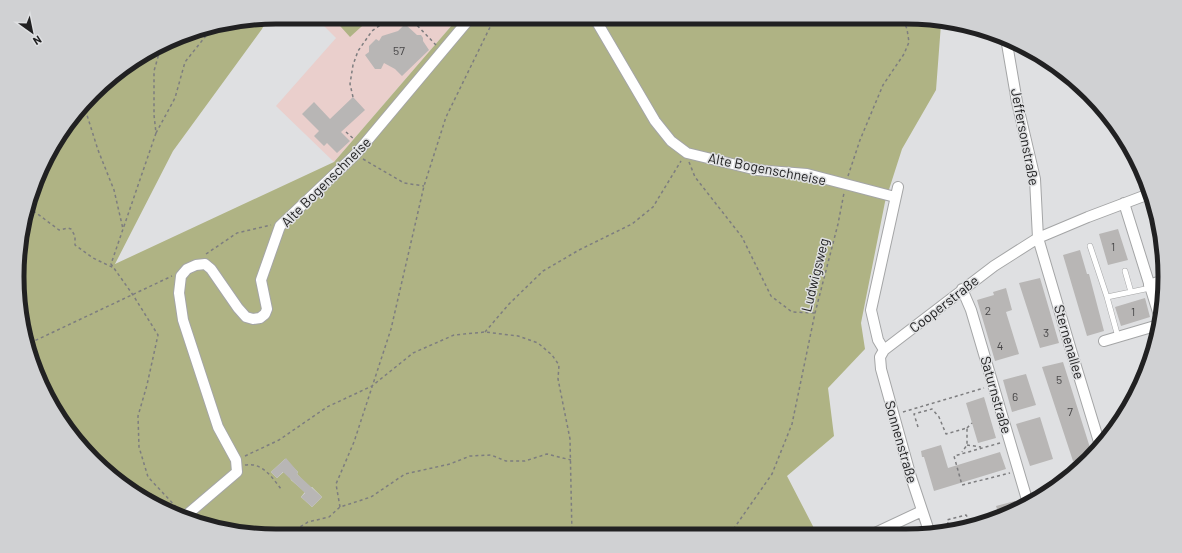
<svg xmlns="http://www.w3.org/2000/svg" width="1182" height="553" viewBox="0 0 1182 553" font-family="Barlow,sans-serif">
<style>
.education{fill:#eacfcc}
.green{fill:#afb384;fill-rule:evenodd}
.building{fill:#b8b6b5}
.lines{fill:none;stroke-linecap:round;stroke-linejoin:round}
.lane-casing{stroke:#a4a5a6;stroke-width:6}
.street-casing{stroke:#a4a5a6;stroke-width:12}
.path{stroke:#7d7d7f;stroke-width:1.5;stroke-dasharray:3 3;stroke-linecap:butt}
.lane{stroke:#fff;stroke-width:5}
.street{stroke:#fff;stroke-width:10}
.labels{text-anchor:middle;stroke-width:3;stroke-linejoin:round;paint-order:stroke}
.number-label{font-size:12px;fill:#474647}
.street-label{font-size:14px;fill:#212122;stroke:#dfe0e2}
.rim{fill:none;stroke:#212122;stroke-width:5}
</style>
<rect width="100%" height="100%" fill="#dfe0e2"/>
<path class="education" d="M315 17H459L334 162 276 106 336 38Z"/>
<path class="green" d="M332 17H372L350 37Z
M459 17H906L941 24 936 90 902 149 885 202 861 323 865 349 828 388 834 436 787 476 817 534 313 536 305 530 301 536H276L177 516 105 471 52 406 19 311 22 226 52 147 106 81 193 31 267 19 262 29 173 151 115 264 334 162ZM285 459 298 472 297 474 310 488 312 487 322 497 312 507 301 497 305 492 291 480 287 469 277 478 271 472Z"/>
<path class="building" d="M405 24 417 35H421L423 38V41L429 50 402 76 395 69 384 63 381 69H375L365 55 369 52V46L376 39 379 41 382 36 398 31Z
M353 97 365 110 341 132 350 141 337 153 327 143 324 146 314 136 319 131 302 114 314 102 330 119Z
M1118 229 1128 260 1108 265 1099 234Z
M1080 250 1087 274H1089L1104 331 1087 336 1063 255Z
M1040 278 1059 343 1040 348 1019 283Z
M1006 288 1012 310 1006 312 1019 354 995 361 977 300 994 295 993 292Z
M1145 298 1150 317 1121 326 1115 307Z
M1063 362 1092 454 1088 457 1073 461 1042 367Z
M1026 374 1036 405 1012 412 1003 380Z
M984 397 996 438 978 443 966 403Z
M1040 417 1053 459 1030 466 1016 424Z
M941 445 948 468 1000 452 1006 469 934 491 924 457H922L921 451Z
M286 458 298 472 297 474 322 497 312 507 301 497 305 493 283 472 277 478 271 472Z
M1015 501 1017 509 1005 516 1000 518 996 506Z"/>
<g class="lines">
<g class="lane-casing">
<path id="lane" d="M1090 246 1107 297 1118 337
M1125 271 1131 292
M1107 297 1150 288"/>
</g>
<g class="street-casing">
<path id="street" d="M594 17 655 121 671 141 687 153 757 170 807 174 895 197
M1006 38 1017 102 1035 179 1038 238 1071 350 1100 445
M1124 203 1158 312
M1149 285 1164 280
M962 289 971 310 1028 503
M1104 341 1155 326
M884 350 878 340 871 310 898 187
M183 518 237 472 236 460 218 427 183 320 179 293 181 276 187 269 196 265 205 264 211 269 238 308 246 317 253 319 260 318 265 314 267 309 261 280 280 226 356 154 471 17
M873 534 922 511
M930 534 911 477 881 369 880 357 884 350 994 266 1038 238 1088 217 1149 194"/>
</g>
<path class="path" d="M409 17 436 45
M160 50 154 71V115L156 133 111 264 133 295 158 335 147 385 138 416 139 447 148 477 179 510
M353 97 350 84 353 65 358 51 372 31 392 17
M87 104 86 112 98 150 114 190 123 229
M346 132 355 140
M156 133 175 98 185 62 213 27
M363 159 404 183 424 186
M689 162 695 177 742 237 771 296 792 312 815 313
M848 176 860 140 883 85 904 54 909 42 907 29 902 17
M27 213 35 212 59 230 68 228 71 229 75 236V245L93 258 114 268
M206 254 237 233 271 225
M485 332 509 304 543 271 579 250 632 224 653 207 681 161
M30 343 172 276
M903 412 984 388
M918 427 914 414 932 409 939 417 946 434 967 428V445L962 452
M967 428 972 423
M1000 443 954 456 962 485 1010 473
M967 445 981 447
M245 456 279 440 327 407 372 386 413 353 454 335 485 332 518 336 538 343 552 355 559 365 558 379 570 439 572 535
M245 465C262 462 272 477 281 489
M340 507 336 484 354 442 391 329 424 186 446 117 495 17
M299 528 304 532
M950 531 947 520 966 515 973 525
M255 532 261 527 273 530 277 536
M289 534 295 536
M730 534 772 474 792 424 815 313 838 224 844 193
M285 536 308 522 329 517 340 507 371 497 405 474 450 464 470 456 491 455 506 461H525L547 454 571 460"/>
<use href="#lane" class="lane"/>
<use href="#street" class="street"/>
</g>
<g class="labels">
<g class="number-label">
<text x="399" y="55">57</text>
<text x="1113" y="251">1</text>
<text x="988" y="315">2</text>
<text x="1133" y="316">1</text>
<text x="1046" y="337">3</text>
<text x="1000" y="350">4</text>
<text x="1059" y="384">5</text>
<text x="1015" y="401">6</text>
<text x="1070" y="416">7</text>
</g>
<g class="street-label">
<text transform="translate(1025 137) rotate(79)" y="5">Jeffersonstraße</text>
<text transform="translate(767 169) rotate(11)" y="5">Alte Bogenschneise</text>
<text transform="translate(326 182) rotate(-45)" y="5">Alte Bogenschneise</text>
<text transform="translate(815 275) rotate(-76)" y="5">Ludwigsweg</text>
<text transform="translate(944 304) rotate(-38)" y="5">Cooperstraße</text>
<text transform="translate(1069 342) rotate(74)" y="5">Sternenallee</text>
<text transform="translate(996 395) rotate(74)" y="5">Saturnstraße</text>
<text transform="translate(901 442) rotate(74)" y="5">Sonnenstraße</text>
</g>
</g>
<path d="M0 0H1182V553H0ZM276 24H906A252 252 0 0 1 1158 276V277A252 252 0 0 1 906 529H276A252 252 0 0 1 24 277V276A252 252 0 0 1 276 24Z" fill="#d0d1d3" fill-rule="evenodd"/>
<path class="rim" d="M276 24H906A252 252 0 0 1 1158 276V277A252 252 0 0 1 906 529H276A252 252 0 0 1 24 277V276A252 252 0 0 1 276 24Z"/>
<g transform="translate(32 32) rotate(147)" stroke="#dfe0e2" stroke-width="3" paint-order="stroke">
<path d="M0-3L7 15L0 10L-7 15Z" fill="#212122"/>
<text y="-6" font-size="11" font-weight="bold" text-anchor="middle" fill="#212122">N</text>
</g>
</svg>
